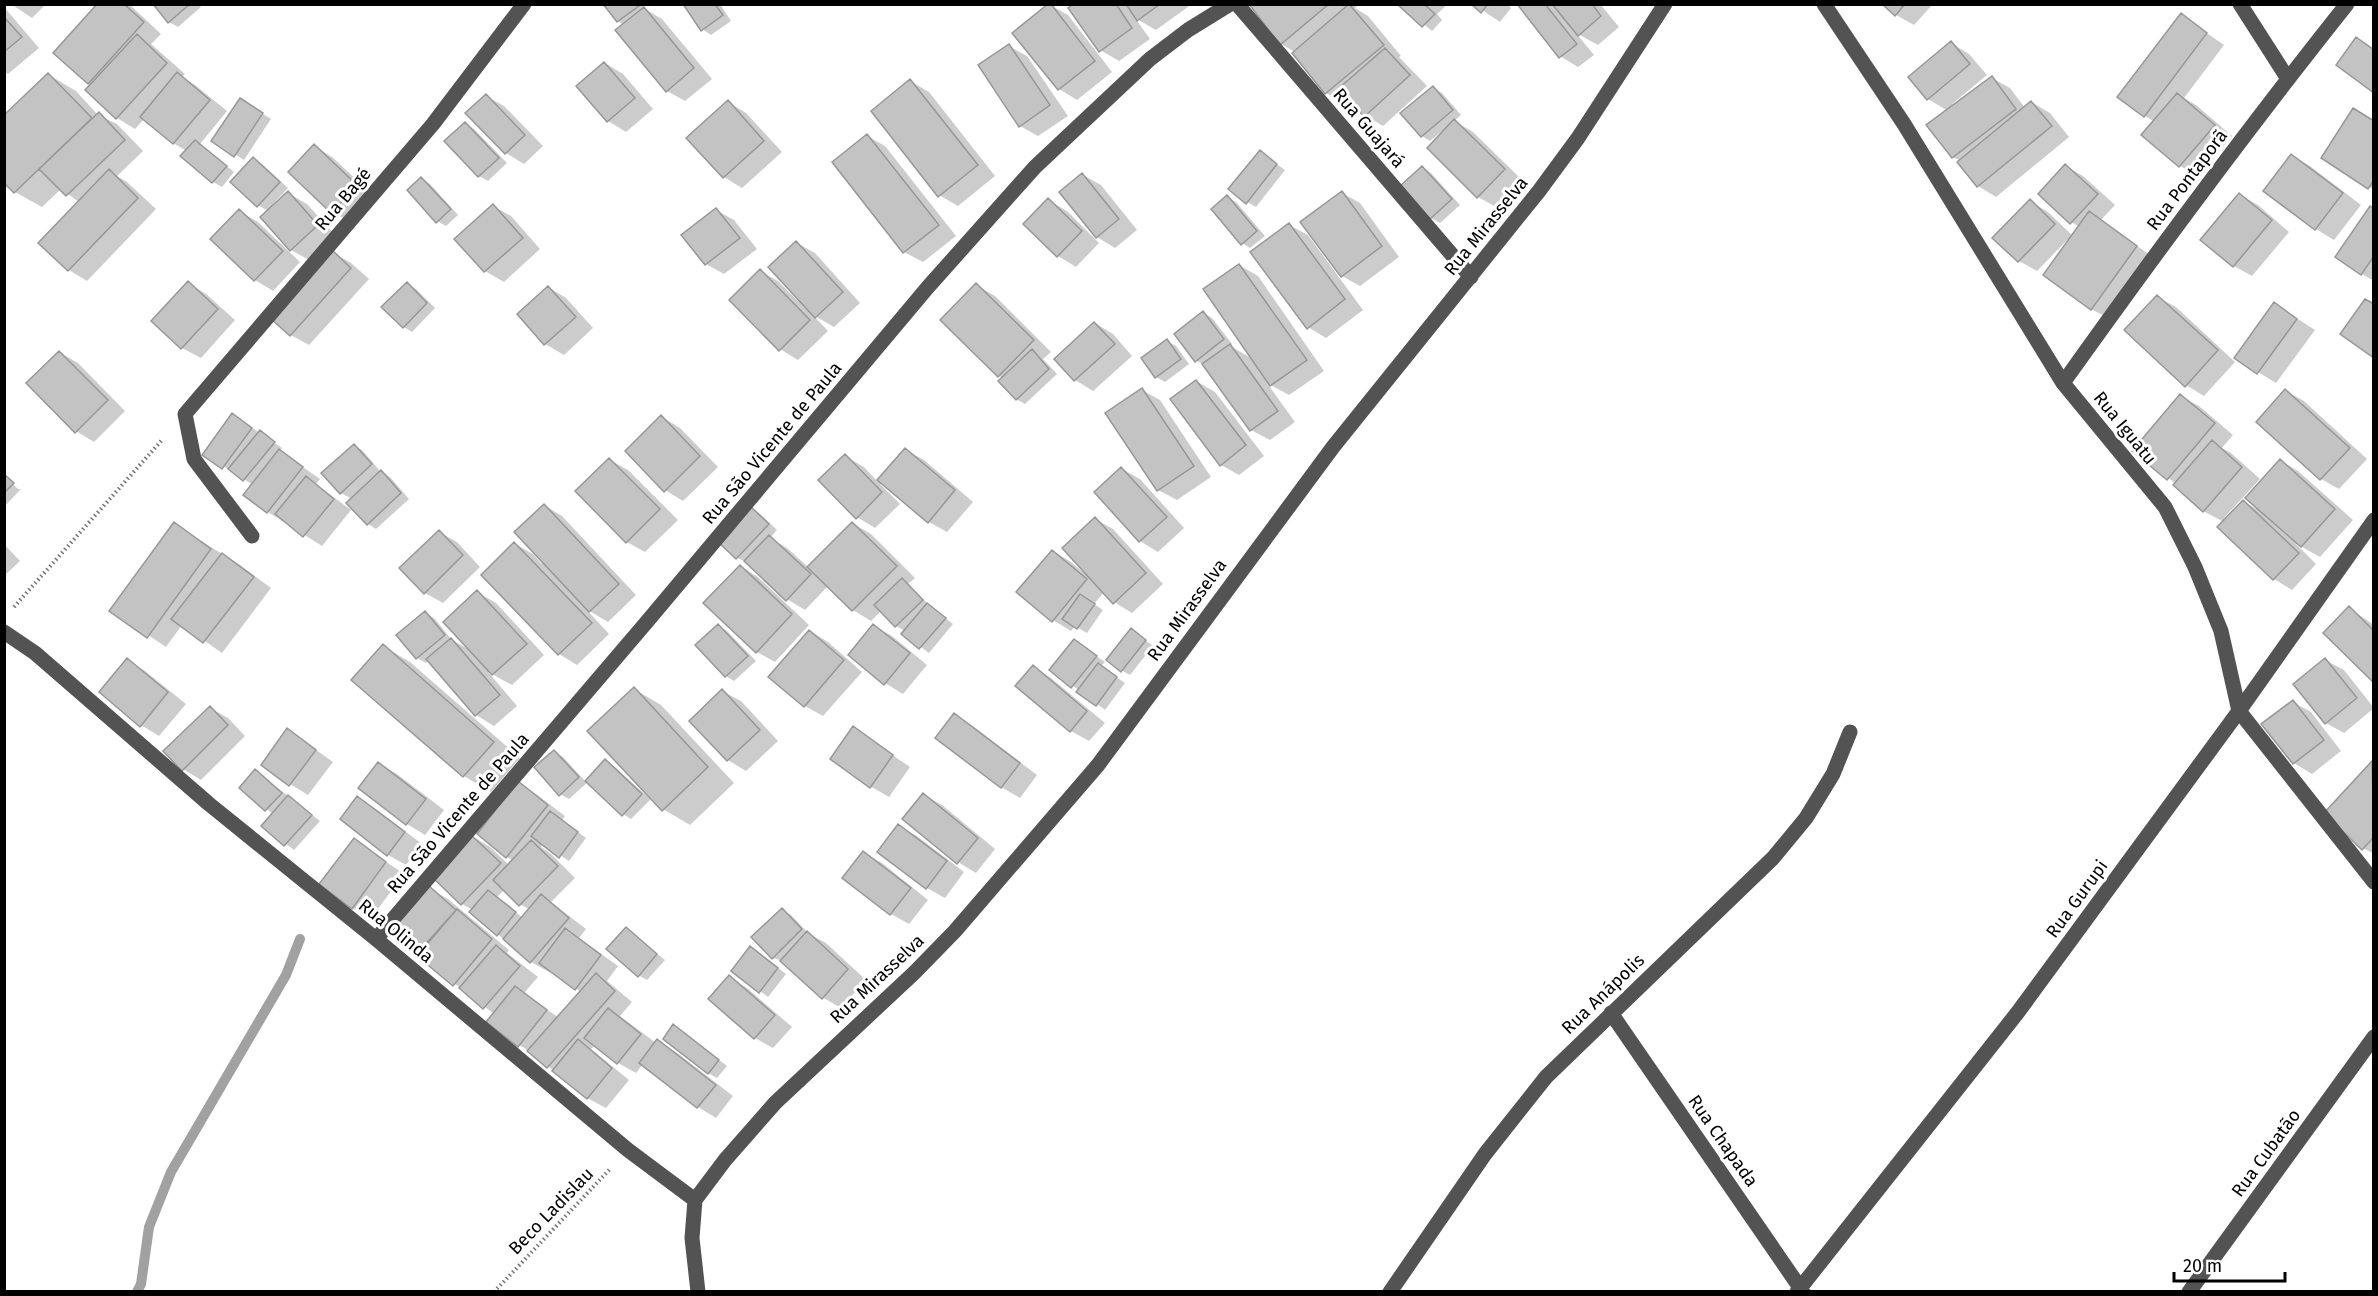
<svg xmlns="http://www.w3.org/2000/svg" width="2378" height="1296" viewBox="0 0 2378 1296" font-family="'Fira Sans',sans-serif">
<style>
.shadow{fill:#0003;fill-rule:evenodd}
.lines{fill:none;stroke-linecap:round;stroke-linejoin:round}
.stream{stroke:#a1a1a1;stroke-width:10}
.building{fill:#c3c3c3;stroke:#979797;stroke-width:1.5}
.path{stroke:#757575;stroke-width:4;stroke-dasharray:1.5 3;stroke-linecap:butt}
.minor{stroke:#535353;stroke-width:15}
.labels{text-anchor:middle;stroke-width:6;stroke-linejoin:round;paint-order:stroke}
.street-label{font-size:18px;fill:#000;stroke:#fff}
</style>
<rect width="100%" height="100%" fill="#fff"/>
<path class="shadow" d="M11 4H46L32 18Z
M99 4H129L161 34 151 44 185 74 182 77 195 85 227 111 200 144 234 172 222 187 213 182 187 151 173 143 144 119 135 129 117 118 87 90 92 85 88 83Z
M155 4H198L201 7 178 27 169 22Z
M605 4H642L645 9 662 19 712 79 685 101 667 91 624 25 618 21Z
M685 4H720L731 21 711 35 702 29Z
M1076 4H1192L1156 30 1135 18 1150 39 1119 61 1100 50Z
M1251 4H1360L1355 8 1368 16 1401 56 1399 57 1427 86 1383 126 1365 115 1350 99 1344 103 1326 93 1295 52 1281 44 1250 6Z
M1399 4H1448L1437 14 1442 20 1432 31Z
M1473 4H1507L1511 8 1500 22Z
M1519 4H1600L1619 27 1598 45 1576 33 1594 55 1578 67 1560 56Z
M1885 4H1933L1914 25 1896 15Z
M1050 5 1068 15 1112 72 1077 100 1059 89 1015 33Z
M4 7 39 48 8 74 4 72Z
M2181 15 2224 45 2184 98 2196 105 2232 136 2198 176 2180 166 2155 122 2145 116Z
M1951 43 1969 54 1987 75 1952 104 1954 106 1992 78 2010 88 2025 108 2031 102 2050 113 2069 137 1996 197 1978 186 1959 163 1961 161 1953 157 1948 111 1928 99Z
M1009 46 1027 56 1068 116 1038 136 1020 126Z
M605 63 623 74 653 109 626 132 608 121Z
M49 75 76 91 98 115 117 124 143 151 117 176 127 182 156 209 87 281 69 270 40 243 79 202 61 189 42 207 15 192Z
M910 81 929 92 995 176 958 206 939 195Z
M1433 88 1442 93 1461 115 1454 121 1473 132 1522 180 1496 207 1478 197 1429 148 1444 133 1442 131 1430 141 1422 136Z
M486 96 504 106 543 146 524 164 506 153 467 113Z
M728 102 746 113 782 152 742 188 724 177Z
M249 105 271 119 244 160 214 141Z
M2374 121V190L2323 158Z
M465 123 474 129 507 163 488 181 479 176Z
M867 136 885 146 956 236 923 262 904 252Z
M314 146 332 157 374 196 351 222 332 212 290 172Z
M1260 152 1285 170 1256 207 1247 202Z
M2292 156 2310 166 2361 205 2334 240 2316 229 2265 190Z
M253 159 262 164 288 188 272 205 274 206 288 193 307 204 336 236 309 260 291 250 268 211 258 205Z
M2065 166 2083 176 2115 205 2101 220 2154 258 2110 319 2091 309 2069 238 2037 271 2019 261 2030 201 2048 212 2073 236 2080 227 2071 222Z
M1423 168 1431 173 1460 205 1440 223 1431 218 1402 187Z
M1083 175 1101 185 1137 230 1115 248 1097 237Z
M421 178 430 184 458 215 446 226 437 221Z
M1342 193 1360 203 1399 257 1360 286 1342 276Z
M2240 195 2258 205 2289 232 2252 276 2234 266Z
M1227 197 1236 202 1265 236 1250 248 1242 243Z
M1048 200 1067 211 1099 243 1076 267 1058 256Z
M493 206 511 216 540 249 504 282 485 271 456 239Z
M716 210 734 220 757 249 724 274 706 264Z
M2374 210V281L2362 274Z
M239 211 258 222 300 262 273 291 255 280 212 239Z
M1289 225 1308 235 1363 310 1326 338 1308 327Z
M797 243 815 253 860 303 834 327 813 315 828 331 798 360 780 349 760 271 778 281 798 301 800 299Z
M332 252 351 263 369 279 309 345 291 335Z
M1239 265 1258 276 1324 371 1289 395 1267 383 1295 422 1270 440 1251 430 1205 366 1196 360 1204 313 1212 318 1232 344 1230 346 1253 359Z
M188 283 206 294 235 320 201 358 182 348 153 321Z
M407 284 416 289 435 308 412 332 404 327Z
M976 285 995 296 1051 352 1043 359 1057 374 1025 404 1016 399 1003 378 999 376Z
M548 287 566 298 593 328 564 355 545 344 519 314Z
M2157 297 2176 307 2235 362 2204 396 2186 385Z
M2275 304 2315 330 2276 383 2258 372Z
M1095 323 1113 334 1132 356 1093 391 1075 380 1056 359Z
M1167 341 1176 346 1189 364 1165 382 1156 377 1143 359Z
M59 352 78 363 125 411 94 442 76 431Z
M1196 381 1215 392 1264 456 1239 475 1221 465Z
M1142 390 1160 400 1211 477 1177 500 1158 490Z
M2286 391 2304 401 2367 459 2339 489 2321 479Z
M2180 396 2199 406 2233 435 2222 448 2231 453 2260 479 2224 518 2226 520 2244 502 2260 511 2280 460 2298 471 2353 520 2320 557 2295 543 2316 564 2292 590 2274 579 2224 522 2203 511 2176 484 2134 450Z
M662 417 680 428 718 467 683 501 665 490Z
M241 420 282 448 280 451 320 479 316 484 351 510 322 546 268 512 245 494 253 485 204 454Z
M354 445 362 450 380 471 390 477 409 499 376 529 368 524 352 499 341 493Z
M906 450 924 460 973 502 947 532 929 522 882 482 880 484 900 504 875 528 857 517 845 456 864 467 878 482Z
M610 460 628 470 678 520 645 552 627 542Z
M1122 469 1140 479 1184 528 1158 552 1140 541 1096 492Z
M4 476 18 489H21L4 507Z
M544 505 562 516 636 595 608 622 586 609 609 634 577 665 559 654 483 575 515 544 533 554 542 564 544 562Z
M751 508 759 513 777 530 770 538 787 548 808 567 852 523 871 534 915 578 908 584 930 606 953 624 929 653 903 634 905 631 896 626 881 611 871 621 853 610 828 586 805 610 787 599 747 562 737 558Z
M1095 519 1113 529 1163 584 1132 613 1114 602 1104 592 1094 604 1103 610 1087 633 1075 626 1071 631 1053 620V551L1071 562 1085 574Z
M174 524 240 565 271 588 222 653 182 625 166 647 112 611Z
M439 532 457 542 480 567 443 603 425 593Z
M4 544 20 561 4 576Z
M740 566 758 577 809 625 775 662 757 652Z
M477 592 496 603 544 655 512 685 488 672 517 706 494 726 476 715 429 660 426 663 417 658 399 636 425 613 434 618 452 640 470 650Z
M2349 608 2374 625V681Z
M719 626 727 631 756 661 734 681 726 676Z
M874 626 892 636 927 665 903 694 885 683Z
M1132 630 1153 646 1130 675 1121 670Z
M810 631 828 642 862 672 823 716 805 706Z
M1075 641 1105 662 1101 666 1125 683 1105 710 1052 670Z
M383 646 410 662 520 758 491 792 464 776Z
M127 660 145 671 186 704 159 736 141 725Z
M2325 660 2344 670 2374 708 2344 733 2326 723Z
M1033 667 1051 678 1105 723 1089 741 1071 731 1017 686Z
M634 689 661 705 734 783 690 825 663 809 652 798 631 819 623 814 588 782 569 799 560 794 554 752 563 757 586 782 606 761 614 766 649 798 651 796Z
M722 691 741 701 778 741 746 771 728 760Z
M2293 702 2311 712 2341 751 2312 774 2294 763Z
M210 708 228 718 245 736 201 780 183 769Z
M954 715 973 726 1037 775 1020 798 1001 787Z
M853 728 910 767 889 797 870 786Z
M288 730 333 762 308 795 290 784Z
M2372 763 2374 764V854L2363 848 2326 813Z
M379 764 397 774 444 810 425 835 407 824 360 788Z
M256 771 320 821 294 850 263 826 273 814 241 788Z
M518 783 536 794 565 816 562 820 586 838 569 861 543 844 541 847 550 853 575 878 551 902 586 929 579 938 618 966 607 981 632 1002 620 1016 656 1043 657 1041 676 1052 733 1096 716 1118 698 1107 643 1064 636 1073 618 1063 595 1045 591 1049 629 1080 606 1108 587 1098 531 1052 519 1045 494 1014 416 954 429 888 448 899 509 950 507 953 538 977 524 993 559 1018 581 992 551 971 549 972 531 962 471 912 473 910 462 904 434 877 472 836 490 847 509 865 514 861 507 857ZM505 889 520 904 530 910 523 918 497 897Z
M924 795 942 805 995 849 976 873 958 862Z
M358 798 376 809 422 844 406 865 388 855Z
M899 826 917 836 964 872 945 898 927 888Z
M354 840 404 874 371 918 352 908Z
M864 853 882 863 928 900 909 924 891 914Z
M782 910 791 915 809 934 826 943 866 980 841 1008 822 997 783 961 773 958Z
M626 929 665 960 647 980 638 975Z
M759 953 786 974 768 997 733 971Z
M729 977 747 988 792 1027 773 1048 755 1038Z
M674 1026 727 1066 717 1078 708 1073Z"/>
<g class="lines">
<path class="stream" d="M137 1292 141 1284 149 1227 171 1172 286 975 300 939"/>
</g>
<path class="building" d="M97 4H124L144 22 88 84 53 53Z
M153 4H190L168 23Z
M603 4H638L639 6 617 22Z
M683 4H715L723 15 701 31Z
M1048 4H1051L1095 61 1058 90 1012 33Z
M1073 4H1116L1132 28 1099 52 1068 8Z
M1126 4H1160L1137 21Z
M1249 4H1329L1280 45Z
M1349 4 1384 45 1325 94 1292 53Z
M1397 4H1424L1435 14 1422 27Z
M1471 4H1488L1481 13Z
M1517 4H1545L1577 44 1559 58Z
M1552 4H1592L1601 16 1578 36Z
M1882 4H1905L1895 16Z
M644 7 694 68 666 92 615 30Z
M2181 13 2207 33 2144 117 2117 97Z
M4 17 22 37 4 52Z
M137 34 167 63 116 119 85 90Z
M2356 37 2374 50V93L2336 65Z
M1951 41 1970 64 1927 100 1908 77Z
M1009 44 1050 105 1019 127 978 65Z
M1385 48 1410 75 1364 117 1339 88Z
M604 62 635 98 607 122 576 86Z
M177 72 210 100 173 144 140 117Z
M48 73 92 118 14 193 4 183V115Z
M1992 76 2016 109 1952 158 1926 125Z
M910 79 978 165 938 197 871 111Z
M1433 86 1453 110 1421 137 1400 113Z
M2177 93 2215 125 2179 167 2141 135Z
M486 94 525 135 505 154 465 113Z
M240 98 263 113 234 157 211 141Z
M728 100 764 141 723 178 686 138Z
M2031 101 2052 126 1977 187 1957 162Z
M2353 108 2374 121V180L2368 189 2321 158Z
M99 112 125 140 66 196 39 169Z
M1454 119 1505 169 1477 198 1427 148Z
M465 122 499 158 478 177 444 141Z
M867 134 939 225 903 253 832 162Z
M195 140 227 166 212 183 180 156Z
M314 144 357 185 331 213 288 172Z
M1260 150 1277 164 1246 204 1228 189Z
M2291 154 2343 193 2315 230 2263 191Z
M253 157 280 182 257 207 230 182Z
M2065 164 2098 194 2070 224 2038 194Z
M1422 166 1452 199 1430 219 1400 186Z
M109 169 138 198 68 271 38 243Z
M1082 173 1119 219 1096 238 1059 192Z
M421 177 451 209 436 223 407 190Z
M288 191 318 225 290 251 260 217Z
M1342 191 1382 246 1341 277 1300 222Z
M2239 193 2272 220 2233 267 2200 240Z
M1227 195 1257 231 1241 245 1211 209Z
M1048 198 1082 231 1057 257 1023 224Z
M2030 199 2055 224 2018 262 1992 238Z
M493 204 523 238 484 272 454 239Z
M2370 206 2374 209V256L2361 275 2335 257Z
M716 208 740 238 705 265 681 235Z
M239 209 283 251 254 281 210 239Z
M2089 211 2137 246 2091 310 2043 275Z
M1289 223 1345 299 1307 329 1250 252Z
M796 241 843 292 815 318 768 267Z
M332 250 351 268 290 336 270 318Z
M1239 264 1307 360 1270 386 1203 289Z
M760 269 810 320 779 351 729 300Z
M188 281 218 309 181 349 151 321Z
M407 282 427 303 403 328 381 307Z
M976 283 1034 340 998 377 940 320Z
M548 286 576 317 544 345 517 314Z
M2157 295 2218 350 2185 387 2124 330Z
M2365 299 2374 304V358L2340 334Z
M2274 302 2297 319 2257 374 2234 358Z
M1203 311 1224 339 1195 362 1174 334Z
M1094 322 1115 344 1074 381 1054 359Z
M1167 339 1181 359 1155 378 1141 358Z
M1230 344 1278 411 1250 431 1202 364Z
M1032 349 1049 369 1016 400 998 381Z
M59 351 108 400 75 433 26 383Z
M1196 380 1246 445 1220 466 1170 399Z
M1142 388 1194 466 1157 491 1105 413Z
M2285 389 2350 448 2320 480 2256 422Z
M2180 394 2215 423 2167 480 2132 451Z
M232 413 252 428 222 469 202 455Z
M661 415 700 456 664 492 625 451Z
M260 430 275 442 243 481 228 469Z
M2212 440 2242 467 2203 512 2173 485Z
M354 444 372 464 340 494 321 473Z
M905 448 955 490 928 523 877 480Z
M279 449 303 467 267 513 243 495Z
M845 454 882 492 856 519 818 480Z
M609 458 660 509 626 543 575 491Z
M2280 459 2335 509 2301 547 2245 498Z
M1121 467 1167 517 1139 542 1094 492Z
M381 470 401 493 367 525 346 503Z
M4 474 14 483 4 493Z
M306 476 334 499 303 537 275 514Z
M2243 500 2299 553 2273 580 2217 527Z
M544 504 619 584 589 612 514 532Z
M750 506 769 524 736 559 718 542Z
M1095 517 1146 573 1113 604 1062 548Z
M174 522 211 549 147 638 109 611Z
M852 522 897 566 852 611 807 567Z
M439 530 463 555 424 594 399 568Z
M769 535 811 574 786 601 744 561Z
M514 542 592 623 558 655 481 575Z
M1052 550 1087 579 1052 622 1016 592Z
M222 553 254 577 203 643 171 619Z
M740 565 792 614 756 653 703 603Z
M902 578 923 600 895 627 874 605Z
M477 590 527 644 492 675 443 622Z
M1080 594 1095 604 1077 629 1062 619Z
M927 603 946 618 919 649 901 634Z
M2349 606 2374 631V683L2323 633Z
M425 611 445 635 416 659 396 635Z
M718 624 748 656 725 677 695 645Z
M873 624 910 653 884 685 848 655Z
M1131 628 1146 640 1121 672 1106 660Z
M809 630 844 660 804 707 768 677Z
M451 638 500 695 475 716 426 659Z
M1074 639 1097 656 1071 688 1049 670Z
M383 644 494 742 463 777 351 680Z
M127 658 168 692 140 727 99 692Z
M2325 658 2357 698 2325 724 2293 684Z
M1098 663 1117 677 1096 706 1076 692Z
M1033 665 1087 711 1070 732 1015 686Z
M634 687 708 767 662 811 587 731Z
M722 689 760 730 727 761 689 721Z
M2293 700 2324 740 2293 764 2261 724Z
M210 706 228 725 182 771 163 751Z
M954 713 1020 763 1001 788 935 738Z
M853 726 893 755 870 788 830 759Z
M287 728 316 750 289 786 261 765Z
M554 750 579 777 559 796 534 767Z
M605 759 642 794 622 816 585 781Z
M2372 761 2374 837 2362 850 2324 813Z
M378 762 426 799 406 825 358 788Z
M255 769 282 793 265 811 239 788Z
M518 781 548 805 506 858 477 834Z
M923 793 978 838 957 864 902 819Z
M288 795 312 815 284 846 261 826Z
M357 796 405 832 387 856 340 819Z
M550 811 578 832 559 858 531 836Z
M898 824 947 861 926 889 877 852Z
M471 835 501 863 461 905 432 877Z
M354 838 386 862 352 909 319 884Z
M531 840 558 866 519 906 493 880Z
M863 851 911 888 890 915 842 878Z
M429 886 456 910 415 956 388 931Z
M488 890 516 912 497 936 469 912Z
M541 894 569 918 530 963 503 939Z
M782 908 802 929 772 959 751 937Z
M457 909 492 939 453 986 417 956Z
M626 927 657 954 638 977 606 949Z
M565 928 601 955 575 990 539 963Z
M807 931 848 969 822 999 780 961Z
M496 945 520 966 483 1009 459 988Z
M750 946 778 968 759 993 731 971Z
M596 973 615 991 547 1068 527 1051Z
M729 975 775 1015 754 1039 708 999Z
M515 986 547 1010 518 1047 486 1022Z
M608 1008 641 1034 617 1064 584 1038Z
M673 1024 719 1060 708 1074 663 1039Z
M578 1039 612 1068 587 1099 552 1071Z
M657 1039 716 1085 697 1108 639 1063Z"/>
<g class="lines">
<path class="path" d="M14 607 162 440
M494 1292 611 1168"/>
<path class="minor" d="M1237 4 1471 277
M1824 4 1904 124 2063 383 2165 507 2195 567 2221 631 2239 711 2374 882
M2240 4 2288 79
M2063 383C2155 254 2249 127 2347 4
M252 536 194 459 185 414 433 124 524 4
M4 632 35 653 209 804 376 939 628 1150 695 1200 692 1238 698 1292
M376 939 645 624 928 287 1035 167 1150 59 1188 30 1230 4
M1611 1013 1803 1292
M695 1200 725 1160 775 1103 914 973 955 931 1098 765 1333 447 1539 191 1578 138 1665 4
M1390 1292 1485 1154 1546 1077 1773 858 1806 818 1833 774 1850 732
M1797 1292 2018 1012 2239 711 2374 520
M2189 1292 2374 1037"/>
</g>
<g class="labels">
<g class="street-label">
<text transform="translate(1369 128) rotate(49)" y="6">Rua Guajará</text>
<text transform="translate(2187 180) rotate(-53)" y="6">Rua Pontaporã</text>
<text transform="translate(343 199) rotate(-50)" y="6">Rua Bagé</text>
<text transform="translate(1486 226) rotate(-51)" y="6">Rua Mirasselva</text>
<text transform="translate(2125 428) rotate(51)" y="6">Rua Iguatu</text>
<text transform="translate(772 443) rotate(-50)" y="6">Rua São Vicente de Paula</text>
<text transform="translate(1187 610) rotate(-54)" y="6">Rua Mirasselva</text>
<text transform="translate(458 813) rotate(-49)" y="6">Rua São Vicente de Paula</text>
<text transform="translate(2077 899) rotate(-54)" y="6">Rua Gurupi</text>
<text transform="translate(396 931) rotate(39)" y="6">Rua Olinda</text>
<text transform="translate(877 979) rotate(-43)" y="6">Rua Mirasselva</text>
<text transform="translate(1603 994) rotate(-44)" y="6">Rua Anápolis</text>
<text transform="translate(1723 1141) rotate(55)" y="6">Rua Chapada</text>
<text transform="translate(2266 1153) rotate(-54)" y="6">Rua Cubatão</text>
<text transform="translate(551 1211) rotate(-46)" y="6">Beco Ladislau</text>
</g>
</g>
<rect width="2378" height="1296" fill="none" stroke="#000000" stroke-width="12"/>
<path d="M2174 1272v9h111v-9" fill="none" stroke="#000000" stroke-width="3"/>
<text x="2183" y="1272" font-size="18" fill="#000000" stroke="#ffffff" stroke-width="4.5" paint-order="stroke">20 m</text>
</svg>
